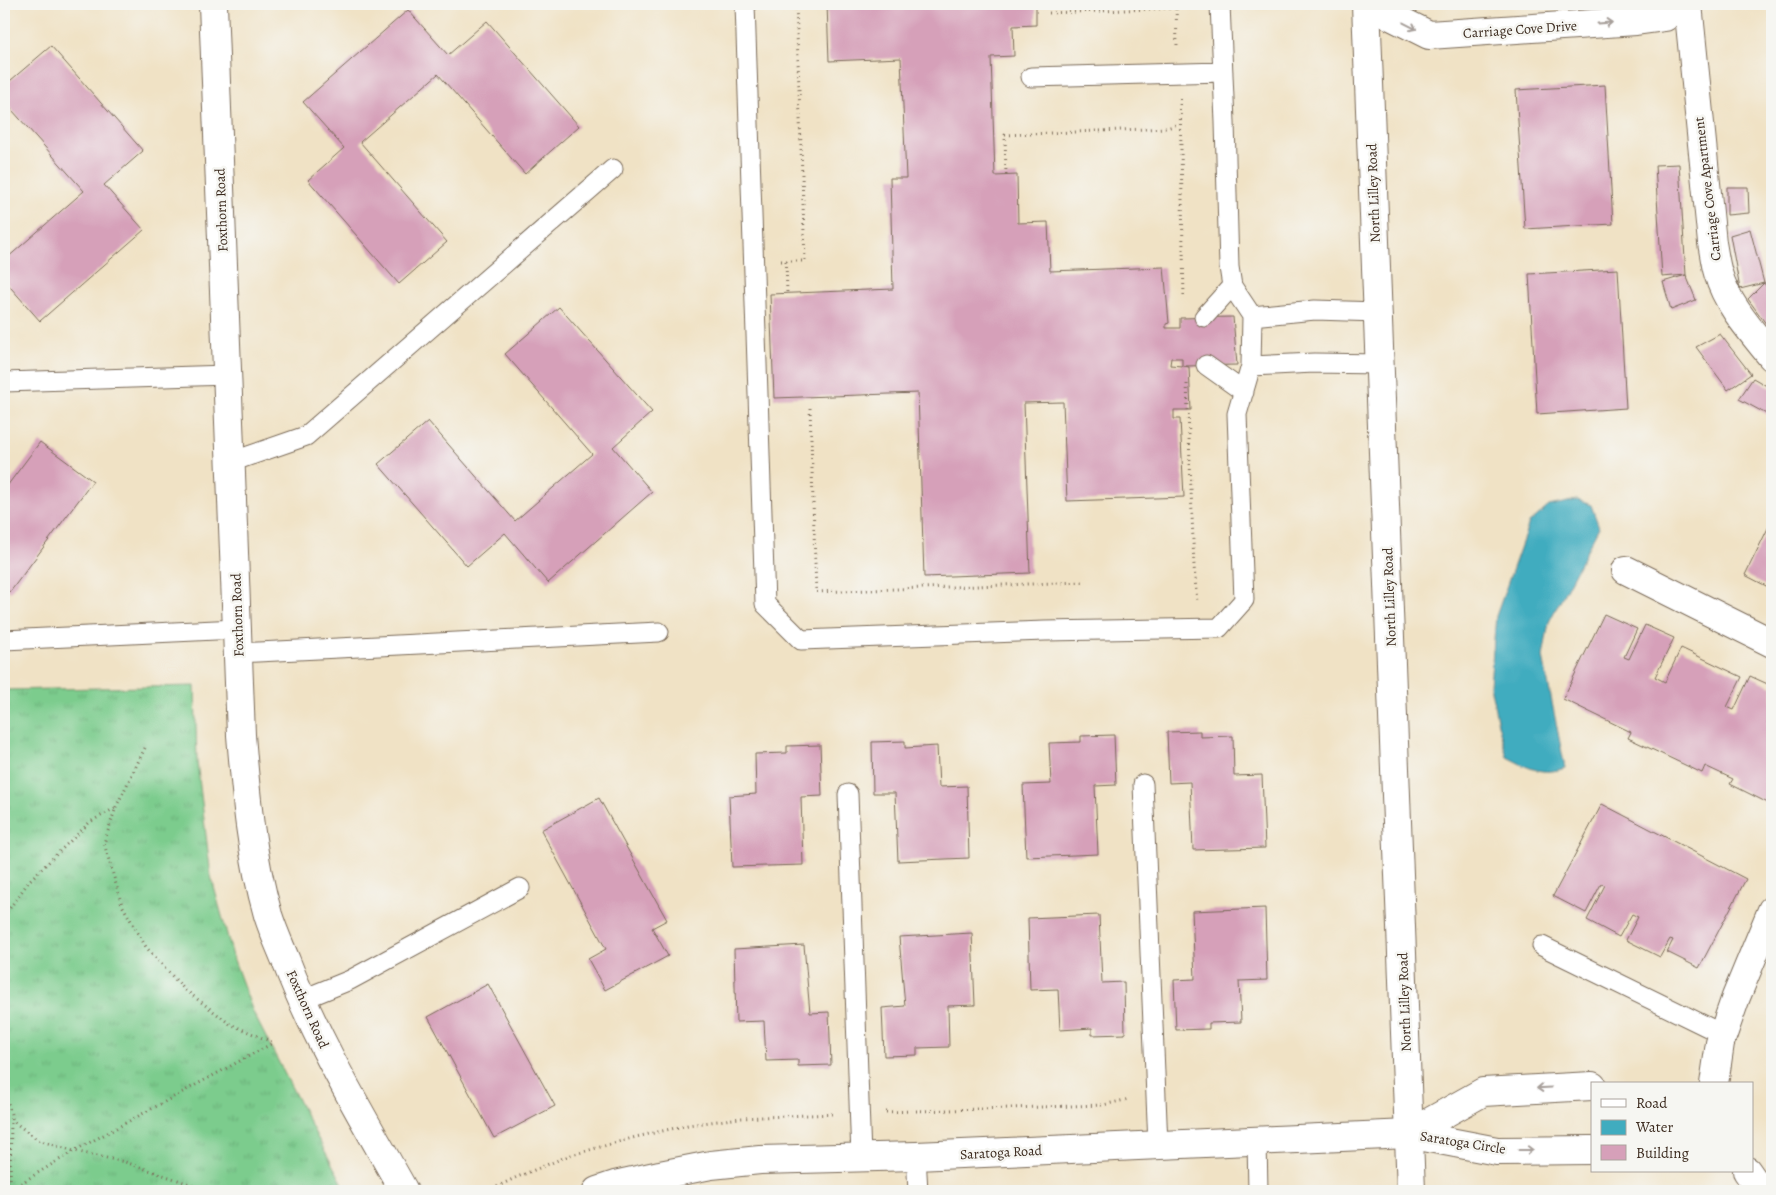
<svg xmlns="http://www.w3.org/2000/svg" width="1776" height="1195" viewBox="0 0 1776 1195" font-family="Alegreya,serif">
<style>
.grass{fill:url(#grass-tufts);stroke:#5b7b56}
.water{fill:#40acbf;stroke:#3e6b6e}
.building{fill:#d6a0b9;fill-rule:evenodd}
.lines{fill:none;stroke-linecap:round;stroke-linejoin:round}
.service-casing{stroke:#7a6a58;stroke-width:21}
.minor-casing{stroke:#7a6a58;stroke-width:30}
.tertiary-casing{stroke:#7a6a58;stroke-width:30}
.path{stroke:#7a6a58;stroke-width:3;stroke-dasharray:1 4;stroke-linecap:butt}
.service{stroke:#fff;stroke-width:19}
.minor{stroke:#fff;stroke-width:28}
.tertiary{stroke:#fff;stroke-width:28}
.oneway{stroke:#a79f9a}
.labels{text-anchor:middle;stroke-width:5;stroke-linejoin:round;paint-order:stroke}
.street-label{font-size:14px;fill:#3b2a1e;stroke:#f6f6f2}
</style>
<defs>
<pattern id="grass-tufts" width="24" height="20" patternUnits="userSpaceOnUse" patternTransform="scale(1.25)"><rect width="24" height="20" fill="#7bcc8d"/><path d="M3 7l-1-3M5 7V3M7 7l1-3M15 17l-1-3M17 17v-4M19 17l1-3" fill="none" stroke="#6baf79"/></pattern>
</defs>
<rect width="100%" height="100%" fill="#f6f6f2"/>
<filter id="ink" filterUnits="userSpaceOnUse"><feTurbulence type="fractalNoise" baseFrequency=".02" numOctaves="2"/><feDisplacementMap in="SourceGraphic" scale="10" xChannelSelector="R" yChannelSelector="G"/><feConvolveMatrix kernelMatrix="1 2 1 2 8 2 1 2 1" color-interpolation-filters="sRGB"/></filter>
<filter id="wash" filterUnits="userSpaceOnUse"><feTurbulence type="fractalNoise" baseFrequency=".0096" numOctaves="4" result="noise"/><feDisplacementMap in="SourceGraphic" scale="20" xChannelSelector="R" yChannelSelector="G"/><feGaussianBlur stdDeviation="1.12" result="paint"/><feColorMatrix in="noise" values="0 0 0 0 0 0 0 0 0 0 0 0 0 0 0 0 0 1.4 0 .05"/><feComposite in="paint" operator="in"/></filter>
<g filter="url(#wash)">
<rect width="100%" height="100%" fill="#f0e2c5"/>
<path class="grass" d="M195 686 197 762 211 876 234 960 253 1012 316 1135 347 1191H4V690Z"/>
<path class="water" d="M1577 500 1591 505 1599 527 1549 622 1543 657 1565 768C1542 776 1528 768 1507 757L1498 724 1490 685 1496 616 1529 523 1549 506Z"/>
<g id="blocks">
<path class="building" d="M827 4H1036V25L1013 26 1014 56 991 57 995 176 1017 175 1018 223 1048 222 1050 271 1164 267 1169 323 1166 324V328H1180V318L1233 317 1237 365 1184 366 1189 367 1191 410H1174V419H1180L1184 497 1067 501 1063 402 1024 403 1030 573 924 577 918 393 774 398 770 294 893 289 890 178H906L901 58 829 61ZM1171 358H1182V366L1170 365Z
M408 10 448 55 487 21 579 126 525 174 438 74 360 142 447 242 399 284 308 180 344 148 303 102Z
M51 46 143 151 104 185 144 230 40 321 4 280V257L6 259 84 191 4 101V86Z
M1605 85 1613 224 1525 229 1516 90Z
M1679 164 1686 275 1696 300 1671 310 1663 282 1686 275 1662 277 1655 165Z
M1727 187H1748L1749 213 1727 215Z
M1750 229 1764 283 1772 295V332L1748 299 1764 283 1740 289 1730 235Z
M1618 269 1626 408 1537 414 1529 274Z
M559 307 652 412 613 447 652 492 548 583 505 533 467 566 378 464 428 421 515 521 592 454 505 354Z
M1720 334 1751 374 1728 390 1696 347Z
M1753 378 1772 389V417L1739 399Z
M40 442 93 481 10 592 4 587V490Z
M1772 520V589L1745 575Z
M1604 614 1637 629 1624 657 1629 659 1645 625 1674 638 1655 677 1665 682 1681 648 1742 677 1727 707 1734 710 1750 676 1772 686V713L1767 723 1772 726V805L1730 784 1733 779 1705 766 1702 773 1628 738 1631 732 1563 699Z
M1200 731V737L1233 736 1234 776 1262 775 1265 848 1193 850 1190 782 1169 783 1167 732Z
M1114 735 1116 785 1095 786 1098 854 1026 857 1023 785 1051 784 1049 743 1081 742V736Z
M905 741V748L937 746 939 787 967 786 969 858 898 861 895 793H873L872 742Z
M820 745 822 796 801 797 803 865 732 867 729 796 756 794 755 754 787 753V746Z
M599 798 667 920 652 928 668 956 605 990 588 959 606 949 541 830Z
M1602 804 1746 879 1699 968 1667 952 1673 940 1670 939 1660 957 1626 940 1638 917 1632 914 1619 937 1587 920 1605 885 1601 884 1586 913 1553 896Z
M1265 908 1267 980 1239 981 1241 1022 1209 1023V1029L1176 1030 1174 980 1195 979 1192 911Z
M1099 915 1102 983 1124 982 1125 1034 1092 1035V1028L1060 1030 1058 989 1030 990 1028 918Z
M972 933 975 1005 948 1006 949 1047 917 1048V1055L884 1056 882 1008 905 1006 899 937Z
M804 945 810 1013 829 1012 831 1065 798 1066V1060L766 1061 764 1021 736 1022 734 949Z
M488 984 555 1106 494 1138 428 1017Z"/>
</g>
</g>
<g filter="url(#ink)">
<use href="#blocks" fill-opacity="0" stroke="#7a6a58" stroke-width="1"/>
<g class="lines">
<g class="service-casing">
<path id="service" d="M745 4 765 604 801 640 1045 631 1219 628 1244 600 1237 414 1251 366 1252 316 1232 286 1229 267 1225 122 1220 4
M1031 77 1223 72
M1252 316 1315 310 1378 312
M1204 317 1232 286
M1206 365 1244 392
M1251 366 1314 363 1380 364
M4 382 228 375
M231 462 306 436 613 169
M4 640 237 629
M238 653 659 632
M1143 784 1158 1145
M848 794 861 1157
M1542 946 1724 1035
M301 1000 350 980 520 888
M1257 1141 1258 1191
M916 1156 918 1191"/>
</g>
<g class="minor-casing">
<path id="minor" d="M213 4 241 735C246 796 251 856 268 915 273 931 280 946 286 961 317 1042 362 1116 404 1191
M1367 4 1429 35 1636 21 1665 17 1675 4
M1688 4 1712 243C1714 253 1715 263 1718 273 1727 305 1752 332 1772 357
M1626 570 1772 643
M1714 1084 1720 1043 1736 997 1772 910
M1408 1134 1483 1092 1592 1086
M1747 1171 1761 1191
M597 1191 615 1185 660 1175 711 1165 760 1160 916 1156 1408 1134 1497 1151 1592 1150"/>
</g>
<g class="tertiary-casing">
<path id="tertiary" d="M1366 4 1411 1191"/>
</g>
<path class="path" d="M1176 4 1177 46
M1049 13 1176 8
M1180 99 1184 298
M1006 175 1005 135 1167 128 1179 124
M781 261H805L796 4
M786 261 787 293
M1187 384 1194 566 1197 602
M810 408 816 592 1083 582
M145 748 116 807 104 843 122 905 146 947 184 989 230 1024 274 1043
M4 916 30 880 90 822 115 808
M4 1089 13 1121 38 1140 74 1151 125 1162 210 1191
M886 1112 1103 1105 1129 1099
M10 1189 11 1118
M8 1191 74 1151 273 1043
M488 1191 515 1178 568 1156 636 1137 688 1125 740 1118 832 1114"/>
<use href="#service" class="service"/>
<use href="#minor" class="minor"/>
<use href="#tertiary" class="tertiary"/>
</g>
<defs><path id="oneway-shaft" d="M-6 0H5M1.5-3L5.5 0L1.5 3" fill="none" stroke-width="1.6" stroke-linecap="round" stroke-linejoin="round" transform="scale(1.25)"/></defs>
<g class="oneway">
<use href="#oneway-shaft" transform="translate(1605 23) rotate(-4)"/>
<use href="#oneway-shaft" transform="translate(1410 26) rotate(27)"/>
<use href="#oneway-shaft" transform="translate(1544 1088) rotate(177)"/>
<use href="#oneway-shaft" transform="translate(1526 1150)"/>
</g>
</g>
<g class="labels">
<g class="street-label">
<text transform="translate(1520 29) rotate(-4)" y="5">Carriage Cove Drive</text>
<text transform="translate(1707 189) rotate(-97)" y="5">Carriage Cove Apartment</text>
<text transform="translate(1373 193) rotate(-92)" y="5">North Lilley Road</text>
<text transform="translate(221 210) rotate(-92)" y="5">Foxthorn Road</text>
<text transform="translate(1389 597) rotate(-92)" y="5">North Lilley Road</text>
<text transform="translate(237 615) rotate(-92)" y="5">Foxthorn Road</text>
<text transform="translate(1404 1002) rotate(-92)" y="5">North Lilley Road</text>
<text transform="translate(308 1009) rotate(66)" y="5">Foxthorn Road</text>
<text transform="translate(1463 1142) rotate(9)" y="5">Saratoga Circle</text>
<text transform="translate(1001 1152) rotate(-3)" y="5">Saratoga Road</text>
</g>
</g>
<rect width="1776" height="1195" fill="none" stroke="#f6f6f2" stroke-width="20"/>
<rect x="1591" y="1082" width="162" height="90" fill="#f6f6f2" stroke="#aba49d"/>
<rect x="1601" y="1099" width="25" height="8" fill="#ffffff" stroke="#aba49d"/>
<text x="1636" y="1108" font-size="15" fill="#3b2a1e">Road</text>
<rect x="1601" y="1120" width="25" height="15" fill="#40acbf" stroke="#aba49d"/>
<text x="1636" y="1132" font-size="15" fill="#3b2a1e">Water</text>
<rect x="1601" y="1145" width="25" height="15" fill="#d6a0b9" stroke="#aba49d"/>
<text x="1636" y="1158" font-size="15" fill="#3b2a1e">Building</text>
</svg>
